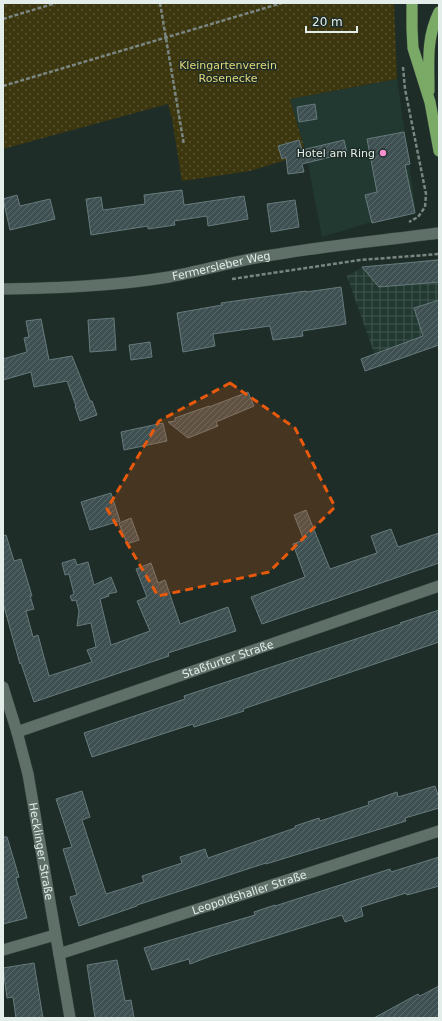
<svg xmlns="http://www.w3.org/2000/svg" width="442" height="1021" viewBox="0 0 442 1021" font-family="'DejaVu Sans',sans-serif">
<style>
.built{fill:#223931}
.industrial{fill:url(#industrial-grid)}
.grass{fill:url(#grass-dots)}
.building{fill:url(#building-hatch);stroke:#677a7c}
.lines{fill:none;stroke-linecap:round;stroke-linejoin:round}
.minor-casing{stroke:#3c4944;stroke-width:12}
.tertiary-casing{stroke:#3c4944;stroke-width:12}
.trunk-casing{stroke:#3c4944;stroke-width:12}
.path{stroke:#798681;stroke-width:2.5;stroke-dasharray:4 2;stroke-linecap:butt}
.minor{stroke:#5f7069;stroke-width:11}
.tertiary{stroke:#5f7069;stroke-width:11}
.trunk{stroke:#7ba966;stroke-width:11}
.marked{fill:#e8590c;fill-opacity:0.2;stroke:#e8590c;stroke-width:3;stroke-dasharray:8 5;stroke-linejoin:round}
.poi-dot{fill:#f790ce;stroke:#1e2d27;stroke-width:1.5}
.labels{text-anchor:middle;stroke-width:3;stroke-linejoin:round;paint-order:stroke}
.park-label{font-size:11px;fill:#e4d678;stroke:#1e2d27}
.poi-label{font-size:11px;fill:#e3ede9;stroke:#1e2d27;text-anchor:end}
.street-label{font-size:11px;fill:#e3ede9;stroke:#1e2d27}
</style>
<defs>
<pattern id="industrial-grid" width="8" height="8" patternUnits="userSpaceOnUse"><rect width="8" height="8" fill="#223931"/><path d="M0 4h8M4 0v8" fill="none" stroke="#42564f"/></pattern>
<pattern id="grass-dots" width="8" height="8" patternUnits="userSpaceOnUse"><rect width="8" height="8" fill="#3d3710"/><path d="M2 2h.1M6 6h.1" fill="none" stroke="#595433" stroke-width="1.8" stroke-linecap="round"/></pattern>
<pattern id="building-hatch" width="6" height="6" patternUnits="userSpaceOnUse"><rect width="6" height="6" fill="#3e5052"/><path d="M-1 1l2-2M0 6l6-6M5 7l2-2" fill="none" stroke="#5a6a6b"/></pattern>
</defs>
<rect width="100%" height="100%" fill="#1e2d27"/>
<path class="built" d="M397 79 416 212 368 223 322 237 306 154 290 99Z"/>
<path class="industrial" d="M439 259V345L379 367 347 276 366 266Z"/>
<path class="grass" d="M3 3H394L397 79 290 99 306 154 250 171 182 181 172 119 168 104 3 149Z"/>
<path class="building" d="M315 104 317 119 299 122 297 107Z
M404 132 410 164 405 165 415 213 372 223 365 195 377 192 367 139Z
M299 140 302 150 344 140 347 153 302 164 304 172 288 174 286 157 282 159 278 146Z
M182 190 184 205 244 196 248 219 208 226 207 216 174 221 175 225 148 229V226L91 235 86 199 101 197 103 210 145 204 144 195Z
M17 195 20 206 50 199 55 219 10 230 3 199Z
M295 200 299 227 271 232 267 204Z
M439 260V282L379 287 362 267Z
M341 287 346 324 302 331 303 336 273 340 270 326 213 334 215 346 183 352 177 313 222 305 221 303 306 291V292Z
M439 300V345L365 371 361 359 423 336 414 308Z
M114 318 116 350 90 352 88 320Z
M41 319 49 360 72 356 90 401H92L97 415 80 421 75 406H76L67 381 34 387 31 372 3 380V359L27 352 24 338 29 337 26 321Z
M150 342 152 357 131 360 129 345Z
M248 392 254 406 216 422 218 426 188 438 168 422 175 421V418L209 406V407Z
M163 423 167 441 124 450 121 432Z
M111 493 120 521 90 530 81 502Z
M306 510 330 569 377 553 371 536 391 529 398 547 439 533V563L262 624 251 597 305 577 293 544 304 540 294 515Z
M131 518 139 540 127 544 119 523Z
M6 535 14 561 21 559 32 596H30L34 609 26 611 33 637 38 635 49 676 92 662 87 650 96 647 91 623 77 626 79 611 76 600 72 601 70 596 74 594 69 574 65 575 62 563 75 559 77 565 88 562 94 585 111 577 117 592 108 594 109 596 100 599 111 645 150 631 137 601 147 597 136 569 151 563 158 583 165 580 180 624 228 607 236 631 168 653 169 656 34 702 21 663 20 664 3 603V536Z
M439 610V642L243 709 244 711 194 727 193 724 92 757 84 733 185 699 184 696 401 624 400 623Z
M435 786 439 798V808L405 818 406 821 266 864V863L137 905V906L79 926 70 897 77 895 63 849 72 847 56 799 82 791 90 817 82 820 106 894 144 882 142 876 182 863 180 857 205 849 208 858 295 828V826L319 818 320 821 369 805 368 802 397 792 398 797Z
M3 837H7L19 877 16 878 27 918 3 924Z
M439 857V886L407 895 406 893 361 907 363 916 345 922 342 915 211 956 190 964 189 959 152 970 144 948 255 915 254 912 275 905V906L390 869 391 872Z
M117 960 125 1001 131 1000 134 1018H95L87 965Z
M34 963 43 1018H16L13 997 7 998 3 968Z
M439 986V1018H374L418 994 420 996Z"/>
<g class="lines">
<g class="minor-casing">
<g id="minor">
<path id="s1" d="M3 687 17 732 28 774 70 1018"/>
<path id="s2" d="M17 732 439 586"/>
<path d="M3 950 55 935"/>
<path id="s3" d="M59 954 439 831"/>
</g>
</g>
<g class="tertiary-casing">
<g id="tertiary">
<path id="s4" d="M3 289C58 288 115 286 169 277 206 270 242 259 279 254 332 245 386 240 439 233"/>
</g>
</g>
<g class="trunk-casing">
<path id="trunk" d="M412 3V29L413 48 430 102 439 151
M429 91C429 63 426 38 439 12"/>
</g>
<path class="path" d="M160 3 184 145
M3 19 56 3
M403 67 405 89 426 194 425 207 418 217 409 222
M3 86 282 3
M232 279 360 260 439 254"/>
<use href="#minor" class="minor"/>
<use href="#tertiary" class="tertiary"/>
<use href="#trunk" class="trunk"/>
</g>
<path class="marked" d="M230 383 295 428 335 507 269 572 158 596 107 509 159 421Z"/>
<circle class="poi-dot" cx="383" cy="153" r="4"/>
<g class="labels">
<g class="park-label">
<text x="228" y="69">Kleingartenverein<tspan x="228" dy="13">Rosenecke</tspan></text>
</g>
<g class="poi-label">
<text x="375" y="157">Hotel am Ring</text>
</g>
<g class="street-label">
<text dy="4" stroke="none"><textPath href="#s4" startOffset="220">Fermersleber Weg</textPath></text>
<text dy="4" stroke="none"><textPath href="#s2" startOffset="223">Staßfurter Straße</textPath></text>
<text dy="4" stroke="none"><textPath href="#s1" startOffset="169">Hecklinger Straße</textPath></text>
<text dy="4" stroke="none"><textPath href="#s3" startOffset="200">Leopoldshaller Straße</textPath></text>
</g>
</g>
<rect width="442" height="1021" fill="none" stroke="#e3ede9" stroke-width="8"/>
<path d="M306 26v6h51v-6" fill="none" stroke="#e3ede9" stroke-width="2"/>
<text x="312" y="26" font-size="12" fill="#e3ede9" stroke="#1e2d27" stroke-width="3" paint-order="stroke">20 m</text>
</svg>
